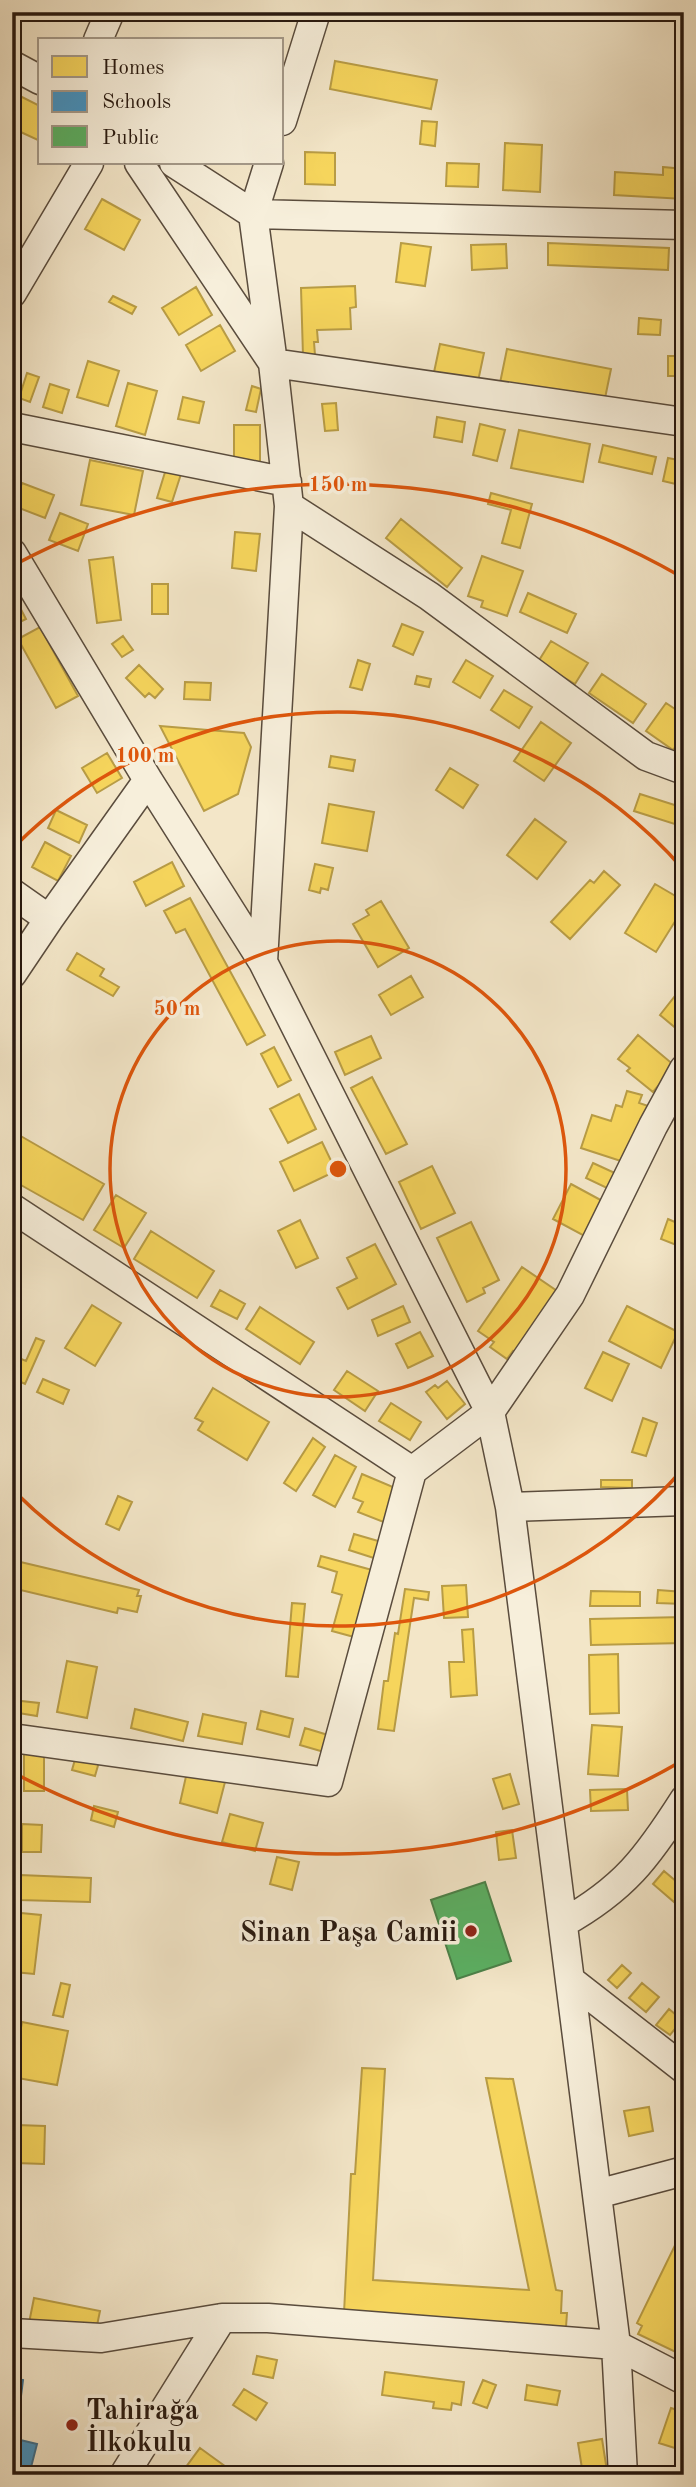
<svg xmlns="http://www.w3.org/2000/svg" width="696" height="2487" viewBox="0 0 696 2487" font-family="'Old Standard TT',serif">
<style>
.homes{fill:#f6d55c;stroke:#b89c45;stroke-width:2}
.schools{fill:#4393c3;stroke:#3b6e8d;stroke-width:2}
.public{fill:#5aae61;stroke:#4b8148;stroke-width:2}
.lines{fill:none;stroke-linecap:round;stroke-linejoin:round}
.minor-casing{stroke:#5a4c3d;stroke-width:31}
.minor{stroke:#f7efdb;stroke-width:28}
.ring{fill:none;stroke:#de560c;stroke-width:3.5}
.poi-dot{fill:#8f2418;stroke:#f7efdb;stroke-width:2.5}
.labels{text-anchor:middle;stroke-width:7;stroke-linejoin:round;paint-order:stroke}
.poi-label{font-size:28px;font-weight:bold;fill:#27180f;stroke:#f7efdb;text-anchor:end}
.centre{fill:#de560c;stroke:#f7efdb;stroke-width:3.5}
.ring-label{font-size:21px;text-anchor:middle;font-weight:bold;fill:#de560c;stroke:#f7efdb;stroke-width:7;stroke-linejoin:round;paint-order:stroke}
</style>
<rect width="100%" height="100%" fill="#f3e6c8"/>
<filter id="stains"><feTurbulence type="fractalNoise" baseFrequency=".00286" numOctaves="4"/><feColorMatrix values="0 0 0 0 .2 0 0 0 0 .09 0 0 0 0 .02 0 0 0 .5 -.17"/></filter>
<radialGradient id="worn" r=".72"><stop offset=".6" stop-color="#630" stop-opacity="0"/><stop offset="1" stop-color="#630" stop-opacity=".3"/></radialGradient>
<path class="homes" d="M335 61 437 80 431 109 330 89Z
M12 92 40 106V141L12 128Z
M422 121 437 122 435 146 420 144Z
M505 143 542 145 540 192 503 190Z
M305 152 335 153V185L305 184Z
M447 163 479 164 478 187 446 186Z
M663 167 684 169V199L614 195 615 172 663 175Z
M102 199 140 220 124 250 85 229Z
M401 243 431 247 425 286 396 282Z
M548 243 669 248 668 270 548 265Z
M506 244 507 268 472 270 471 245Z
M355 286 356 307 350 308 351 329 317 330 318 342H314L315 355 303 356 301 288Z
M196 287 212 315 179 335 162 308Z
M113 296 136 307 132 314 109 302Z
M639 318 661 320 660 335 638 334Z
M220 325 235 351 201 371 186 345Z
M440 344 484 353 477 386 433 377Z
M507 349 611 369 604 403 500 383Z
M668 356H684V376H668Z
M88 361 119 371 108 406 77 397Z
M27 373 39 377 30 402 19 398Z
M128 383 157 391 145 435 116 426Z
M50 384 69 390 62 413 43 407Z
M252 386 261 389 256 412 246 410Z
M183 397 204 402 199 423 178 419Z
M336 403 338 430 325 431 322 404Z
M437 417 465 422 462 442 434 437Z
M480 424 505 430 497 461 473 455Z
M234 425H260V462H234Z
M519 430 590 444 583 482 511 468Z
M603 445 656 457 652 474 599 462Z
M668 458 684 461V486L663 481Z
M90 460 143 471 134 515 81 505Z
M166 469 181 474 172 502 157 498Z
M22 483 54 495 45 518 14 506Z
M491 493 532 504 520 548 502 543 511 510 488 504Z
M60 513 88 524 78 551 49 540Z
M401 519 462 568 447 587 386 538Z
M235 532 260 534 256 571 232 568Z
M482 556 523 571 507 616 481 607 483 601 468 596Z
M113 557 121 620 97 623 89 560Z
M152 584H168V614H152Z
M12 592 26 619 12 626Z
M528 593 576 614 567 633 520 612Z
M402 624 423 632 413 655 393 646Z
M40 627 78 696 56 708 18 639Z
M123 636 133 650 122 657 112 644Z
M551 641 588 663 575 684 538 662Z
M358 660 370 664 362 690 350 687Z
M466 660 493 676 480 698 453 682Z
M139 665 163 689 155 698 149 693 145 697 126 678Z
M602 674 646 704 633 723 589 693Z
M417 676 431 679 429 687 415 684Z
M185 682 211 683 210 700 184 699Z
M504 690 532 707 519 728 491 710Z
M666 703 684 715V735L673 750 646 731Z
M541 722 571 743 544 781 514 761Z
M160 726 244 733 251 747 238 794 204 811Z
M107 753 122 778 97 793 82 768Z
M331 756 355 760 353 771 329 767Z
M450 768 478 785 463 808 436 790Z
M640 794 684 808V827L634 811Z
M329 804 374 812 367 851 322 843Z
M56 810 87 825 79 843 48 828Z
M535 819 566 842 537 879 507 855Z
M45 842 71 856 58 881 32 867Z
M172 862 184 886 146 906 134 882Z
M315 864 333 868 328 890 321 888 320 893 309 890Z
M604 871 620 885 570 939 551 922 590 880 594 883Z
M655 884 684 901V907L656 952 625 933Z
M190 898 265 1035 247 1045 185 929 176 933 164 911Z
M381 901 409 948 378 967 353 924 369 915 366 910Z
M77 953 104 969 100 976 119 987 113 996 67 970Z
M411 976 423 997 391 1015 379 995Z
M675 996 684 1003V1035L660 1015Z
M638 1035 675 1066 653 1092 627 1071 630 1068 618 1059Z
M371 1036 381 1058 345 1075 335 1052Z
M274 1047 291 1080 278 1087 261 1054Z
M372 1077 407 1144 386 1154 351 1088Z
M627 1091 642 1095 639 1103 648 1106 630 1164 581 1148 592 1115 611 1121 616 1105 622 1107Z
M299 1094 316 1129 288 1143 270 1109Z
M12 1131 104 1184 83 1220 12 1180Z
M322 1142 336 1171 294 1191 280 1162Z
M593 1163 617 1174 609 1189 586 1178Z
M432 1166 455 1213 421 1229 399 1182Z
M571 1184 608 1204 590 1239 553 1219Z
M116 1195 146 1213 124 1248 94 1230Z
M668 1219 684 1226V1248L661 1239Z
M300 1220 318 1258 296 1268 278 1231Z
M471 1222 499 1280 483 1288 485 1293 467 1302 437 1238Z
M151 1231 214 1271 197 1298 134 1259Z
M375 1244 396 1284 348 1309 337 1288 357 1278 347 1258Z
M522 1267 563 1295 520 1356 513 1351 507 1359 490 1347 494 1342 478 1331Z
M220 1290 245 1304 237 1319 211 1306Z
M92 1305 121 1323 95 1366 65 1348Z
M403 1306 410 1322 378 1336 372 1320Z
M627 1306 678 1332 661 1368 609 1341Z
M260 1307 314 1342 300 1364 246 1329Z
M420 1332 433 1356 408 1368 396 1344Z
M36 1338 44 1341 25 1384 12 1378V1372L19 1358 26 1361Z
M603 1352 629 1364 612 1401 585 1388Z
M347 1371 378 1391 365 1411 334 1390Z
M43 1379 69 1390 63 1404 37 1392Z
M447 1381 465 1404 447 1419 426 1392 435 1385 438 1388Z
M213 1388 269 1422 247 1460 198 1430 203 1422 195 1418Z
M391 1403 421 1422 410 1440 379 1421Z
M643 1418 657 1423 646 1456 632 1452Z
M313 1438 325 1447 296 1491 284 1483Z
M335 1455 356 1467 335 1507 313 1495Z
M362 1474 400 1490 386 1523 358 1512 363 1502 353 1498Z
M601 1480H632V1488L601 1487Z
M118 1496 132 1502 119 1530 106 1524Z
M354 1534 385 1543 380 1560 349 1550Z
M321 1556 372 1570 354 1637 332 1631 342 1595 332 1592 337 1572 318 1566Z
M12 1560 139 1590 137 1596H141L137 1612 118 1608 117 1613 12 1588Z
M466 1585 468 1617 444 1618 442 1586Z
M405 1589 429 1592 428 1600 414 1598 394 1731 378 1729 384 1681H388L395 1633 398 1634Z
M658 1590 684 1592V1604L657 1603Z
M591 1591 640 1592V1606H590Z
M292 1603 305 1604 298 1677 286 1676Z
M684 1617V1643L591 1645 590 1619Z
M473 1629 477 1695 451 1697 449 1662H464L462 1630Z
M618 1654 619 1713 590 1714 589 1655Z
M67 1661 97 1667 87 1718 57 1712Z
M12 1700 39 1703 37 1716 12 1712Z
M135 1709 188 1722 183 1741 131 1728Z
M261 1711 293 1719 289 1737 257 1729Z
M203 1714 246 1723 242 1744 198 1736Z
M592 1725 622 1727 618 1776 588 1774Z
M305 1728 328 1735 324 1752 300 1745Z
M24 1754H44V1791H24Z
M76 1756 99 1762 95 1776 72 1770Z
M187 1772 225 1782 217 1813 180 1803Z
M510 1774 519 1804 503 1809 493 1779Z
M627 1789 628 1810 591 1811 590 1790Z
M94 1806 118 1812 114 1827 91 1820Z
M230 1814 263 1823 255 1851 222 1842Z
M22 1824 42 1825 41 1852H22Z
M512 1830 516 1858 499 1860 496 1832Z
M277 1857 299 1862 292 1890 270 1884Z
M664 1871 684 1888V1891L674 1902 653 1884Z
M20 1875 91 1878 90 1902 19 1900Z
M21 1913 41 1915 34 1974 14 1972Z
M622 1965 631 1973 617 1988 608 1980Z
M61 1983 70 1985 63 2017 53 2015Z
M642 1983 659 1997 646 2012 629 1998Z
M669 2009 682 2020 670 2035 656 2025Z
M22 2022 68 2031 57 2085 12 2077Z
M362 2068 385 2069 373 2280 529 2290 486 2078 513 2079 556 2290 562 2291 561 2313H567L566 2327 344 2313 351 2174H355Z
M649 2107 653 2131 629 2136 624 2111Z
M17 2125 45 2126 44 2164 16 2163Z
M684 2227V2314L681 2321 684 2323V2356L638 2334 642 2326 637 2323Z
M12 2298 20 2300 15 2322 12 2321Z
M34 2298 100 2311 95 2335 29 2323Z
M257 2356 277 2360 273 2378 253 2374Z
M385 2372 464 2382 461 2405 452 2403 451 2410 433 2408 434 2402 382 2395Z
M483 2380 496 2385 487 2408 473 2403Z
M527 2385 560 2391 557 2405 525 2400Z
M244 2389 267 2403 256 2420 233 2405Z
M671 2408 684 2412V2451L659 2443Z
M602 2439 607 2471 583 2475 578 2443Z
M200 2448 233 2472 231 2475H214L207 2470 203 2475H180Z"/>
<path class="schools" d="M12 2378 23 2380 21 2396 12 2394Z
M12 2438 37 2444 29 2475H12Z"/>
<path class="public" d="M485 1882 511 1961 457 1979 431 1900Z"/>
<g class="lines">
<g class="minor-casing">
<path id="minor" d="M98 40 110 12
M12 65 40 80
M282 121 316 12
M139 163 273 363 289 506 263 962
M174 163 253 214 684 225
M269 163 253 214 273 363 684 422
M12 293 89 163
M12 427 287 482
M289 506 429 596 646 756 684 770
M12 553 148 780 263 962 490 1412 510 1507 616 2345 623 2475
M12 893 49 919
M12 974 49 919 148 780
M12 1208 412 1471
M510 1507 684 1501
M12 1738 328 1782 412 1471 490 1412 570 1295 653 1126 684 1069
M563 1923C624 1889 647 1858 684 1800
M570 1980 684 2069
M597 2194 684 2171
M12 2333 101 2338 222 2318H268L616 2345 684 2380
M124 2475 222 2318"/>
</g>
<use href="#minor" class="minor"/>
</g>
<g class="ring">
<circle cx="338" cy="1169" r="228"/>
<path d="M683 1469A457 457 0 0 1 15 1492M15 846A457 457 0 0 1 683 869"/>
<path d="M680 1762A685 685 0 0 1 16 1774M16 564A685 685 0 0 1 680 576"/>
</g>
<g class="poi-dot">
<circle cx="471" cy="1931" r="7"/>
<circle cx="72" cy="2425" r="7"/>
</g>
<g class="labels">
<g class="poi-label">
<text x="457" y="1941">Sinan Paşa Camii</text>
<text x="86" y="2419" text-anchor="start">Tahirağa<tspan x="86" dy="32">İlkokulu</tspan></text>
</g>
</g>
<circle cx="338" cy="1169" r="10" class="centre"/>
<g class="ring-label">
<text x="338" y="491">150 m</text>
<text x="145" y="762">100 m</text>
<text x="177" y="1015">50 m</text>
</g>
<rect width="696" height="2487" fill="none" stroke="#f3e6c8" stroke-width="42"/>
<rect x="14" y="14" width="668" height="2459" fill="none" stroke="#27180f" stroke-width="3.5"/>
<rect x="21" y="21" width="654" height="2445" fill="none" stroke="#27180f" stroke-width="2"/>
<rect x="38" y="38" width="245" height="126" fill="#f7efdb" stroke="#a49989" stroke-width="2"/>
<rect x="52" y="56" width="35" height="21" fill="#f6d55c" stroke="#a49989" stroke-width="2"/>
<text x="102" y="74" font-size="21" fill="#27180f">Homes</text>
<rect x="52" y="91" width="35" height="21" fill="#4393c3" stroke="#a49989" stroke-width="2"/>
<text x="102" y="108" font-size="21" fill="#27180f">Schools</text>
<rect x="52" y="126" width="35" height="21" fill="#5aae61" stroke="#a49989" stroke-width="2"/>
<text x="102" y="144" font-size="21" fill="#27180f">Public</text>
<rect width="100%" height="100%" filter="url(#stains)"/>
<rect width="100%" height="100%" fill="url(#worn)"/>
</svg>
